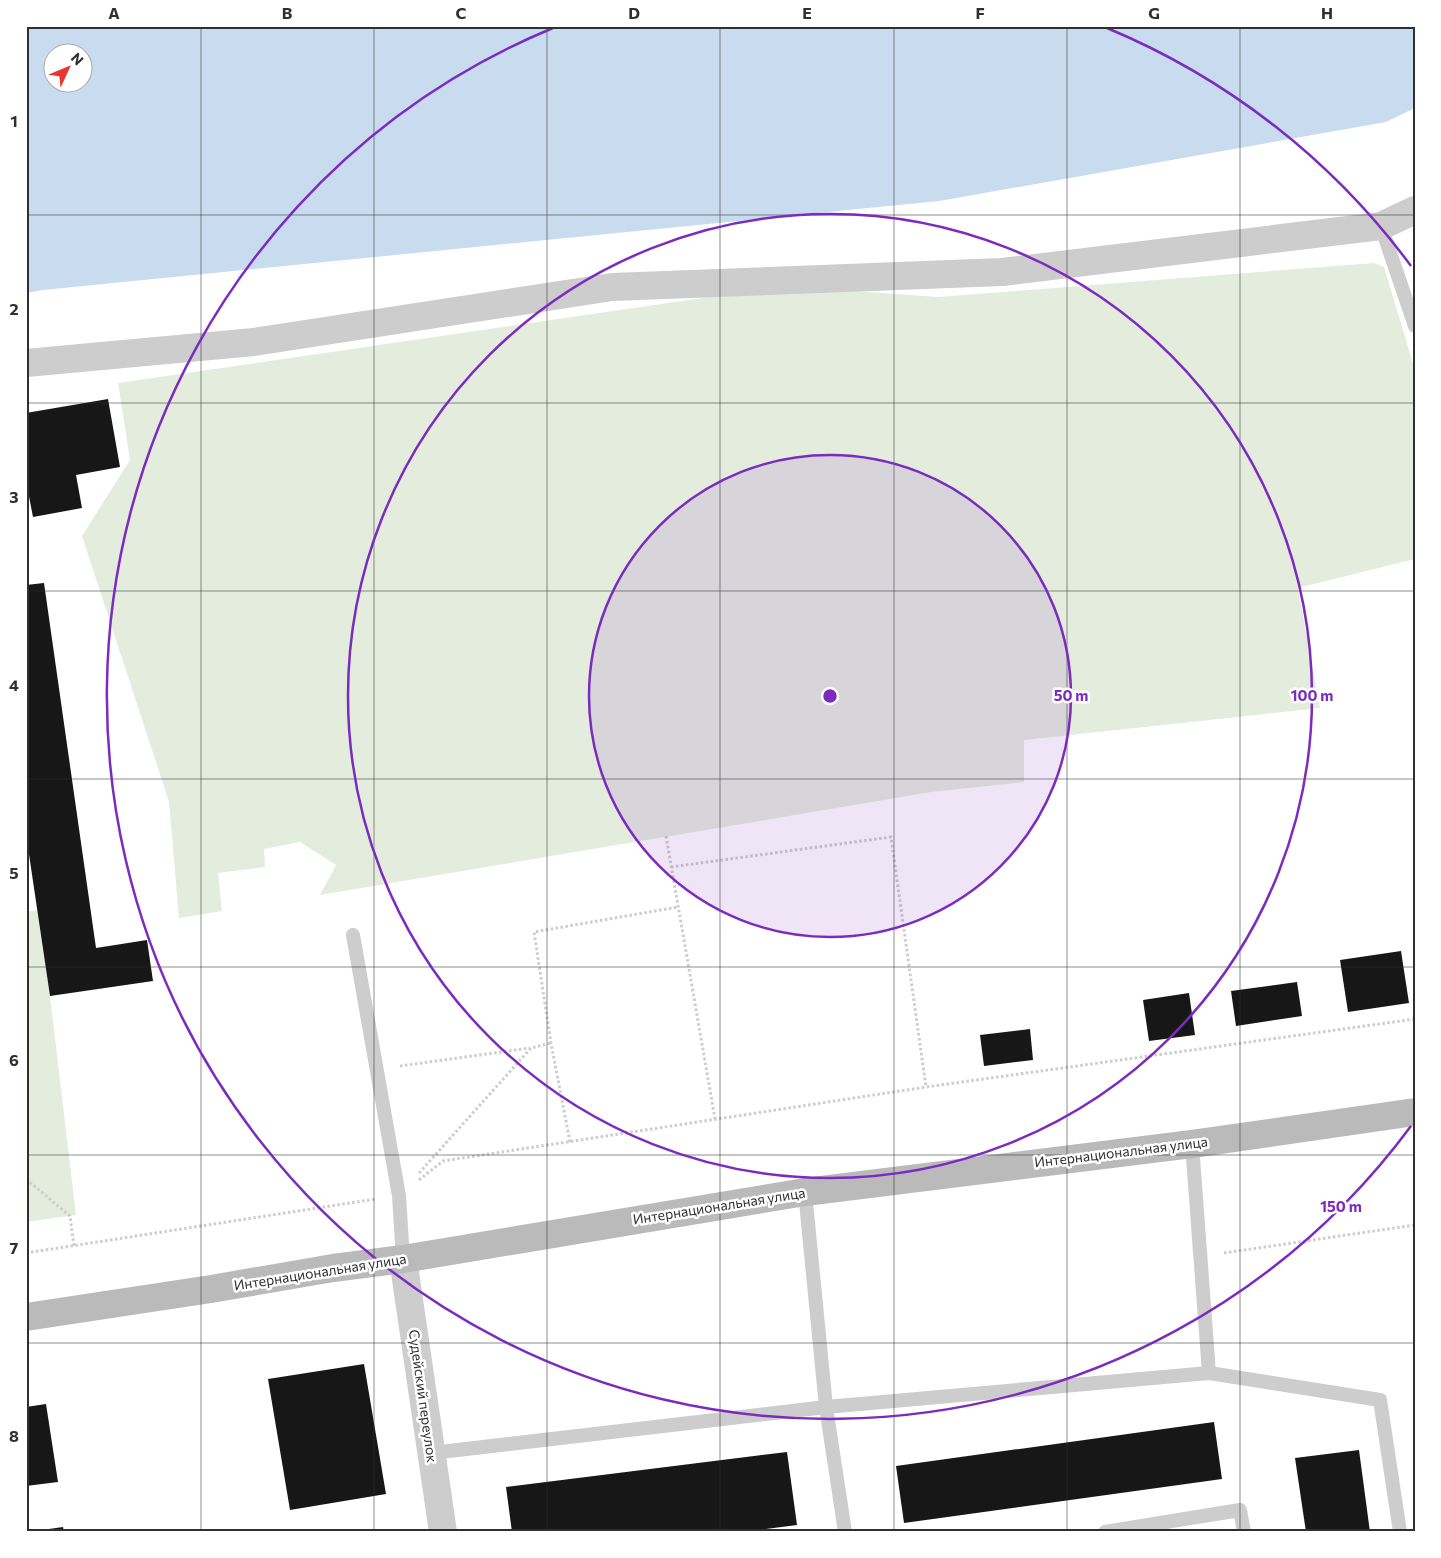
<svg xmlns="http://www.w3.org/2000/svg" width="1441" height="1558" viewBox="0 0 1441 1558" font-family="Commissioner,sans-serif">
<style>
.green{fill:#e4eddd}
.water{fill:#c9dbee;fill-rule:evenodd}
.building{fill:#171717}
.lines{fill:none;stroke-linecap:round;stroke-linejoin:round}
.path{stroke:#cdcdcd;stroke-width:3;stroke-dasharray:2.5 2.5;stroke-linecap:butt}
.lane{stroke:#cdcdcd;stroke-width:14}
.street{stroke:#cdcdcd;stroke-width:28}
.secondary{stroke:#bababa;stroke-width:28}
.grid{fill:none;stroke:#303030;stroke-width:1;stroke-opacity:0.55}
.ring{fill:none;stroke:#7b2cbf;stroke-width:2.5}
.labels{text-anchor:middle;stroke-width:5;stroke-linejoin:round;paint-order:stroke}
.street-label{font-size:14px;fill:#303030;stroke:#fff}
.centre{fill:#7b2cbf;stroke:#fff;stroke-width:2.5}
.ring-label{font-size:15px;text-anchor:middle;font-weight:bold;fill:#7b2cbf;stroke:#fff;stroke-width:5;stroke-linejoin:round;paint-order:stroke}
.neatline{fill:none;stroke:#303030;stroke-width:2}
.grid-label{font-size:16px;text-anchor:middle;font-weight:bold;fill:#303030}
</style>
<rect width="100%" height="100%" fill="#fff"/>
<path class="green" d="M1374 263 1384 267 1415 370V559L1298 588 1320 708 1024 740V782L931 792 320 895 336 865 300 842 264 849 265 867 218 873 222 911 179 918 169 802 82 536 130 460 118 383 784 286 938 297Z
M37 910 50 996 76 1215 26 1222V912Z"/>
<path class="water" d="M26 26H1415V108L1386 122 939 201 43 290 26 293ZM52 52H82V82H52Z"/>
<path class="building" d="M108 399 120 467 76 475 82 508 33 517 26 481V413Z
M44 583 96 948 147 940 153 981 50 996 26 834V585Z
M1401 951 1409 1003 1348 1012 1340 960Z
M1297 982 1302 1016 1236 1026 1231 991Z
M1189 993 1195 1035 1149 1041 1143 1000Z
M1030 1029 1033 1060 984 1066 980 1035Z
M364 1364 386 1494 290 1510 268 1379Z
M46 1404 58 1482 26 1486V1407Z
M1214 1422 1222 1479 904 1523 896 1466Z
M1359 1450 1370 1532H1306L1295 1458Z
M787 1452 797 1525 744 1532H512L506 1487Z
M63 1527 64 1532H35V1531Z"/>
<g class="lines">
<path class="path" d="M666 836 715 1119
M671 867 891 837 926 1087
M400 1066 530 1048
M570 1142 551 1043 534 932 678 907
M419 1173 531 1048 551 1043
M26 1179 70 1216 74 1246
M419 1180 443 1161 926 1087 1415 1019
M26 1253 376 1199
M1224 1253 1415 1225"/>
<path class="lane" d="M1381 226 1415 326
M353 935 399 1196 403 1259
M1192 1144 1209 1373 1380 1400 1400 1532
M805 1192 826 1407 1209 1373
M432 1453 826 1407 845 1532
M1105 1532 1240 1510 1244 1532"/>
<path class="street" d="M26 363 254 342 612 287 1002 272 1381 226 1415 210
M403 1259 443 1532"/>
<path class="secondary" d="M26 1317 211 1289 333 1268 403 1259 805 1192 1192 1144 1415 1112"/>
</g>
<path class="grid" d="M201 26V1532M374 26V1532M547 26V1532M720 26V1532M894 26V1532M1067 26V1532M1240 26V1532M26 215H1415M26 403H1415M26 591H1415M26 779H1415M26 967H1415M26 1155H1415M26 1343H1415"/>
<circle cx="830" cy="696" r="241" fill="#7b2cbf" fill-opacity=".12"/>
<g class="ring">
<circle cx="830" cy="696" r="241"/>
<circle cx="830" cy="696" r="482"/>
<path d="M1411 1126A723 723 0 1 1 553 28M1107 28A723 723 0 0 1 1411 266"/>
</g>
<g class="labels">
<g class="street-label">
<text transform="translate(1121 1152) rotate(-7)" y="5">Интернациональная улица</text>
<text transform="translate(719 1206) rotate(-9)" y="5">Интернациональная улица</text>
<text transform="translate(320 1272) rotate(-9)" y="5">Интернациональная улица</text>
<text transform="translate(423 1396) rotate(82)" y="5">Судейский переулок</text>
</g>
</g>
<circle cx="830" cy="696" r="8" class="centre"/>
<g class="ring-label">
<text x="1071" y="701">50 m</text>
<text x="1312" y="701">100 m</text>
<text x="1341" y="1212">150 m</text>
</g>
<rect width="1441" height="1558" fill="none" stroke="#ffffff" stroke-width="55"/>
<g transform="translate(68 68) rotate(46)"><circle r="24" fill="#ffffff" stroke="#acacac"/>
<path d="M0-4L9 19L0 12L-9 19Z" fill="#ed342c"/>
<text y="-8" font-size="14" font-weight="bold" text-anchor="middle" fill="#303030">N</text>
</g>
<rect x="28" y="28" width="1386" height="1502" class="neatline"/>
<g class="grid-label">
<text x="114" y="19">A</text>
<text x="287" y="19">B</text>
<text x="461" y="19">C</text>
<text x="634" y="19">D</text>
<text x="807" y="19">E</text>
<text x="980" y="19">F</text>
<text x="1154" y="19">G</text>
<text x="1327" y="19">H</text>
<text x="14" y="127">1</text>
<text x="14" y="315">2</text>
<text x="14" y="503">3</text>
<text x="14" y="691">4</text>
<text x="14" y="879">5</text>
<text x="14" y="1066">6</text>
<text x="14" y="1254">7</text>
<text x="14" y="1442">8</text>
</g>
</svg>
